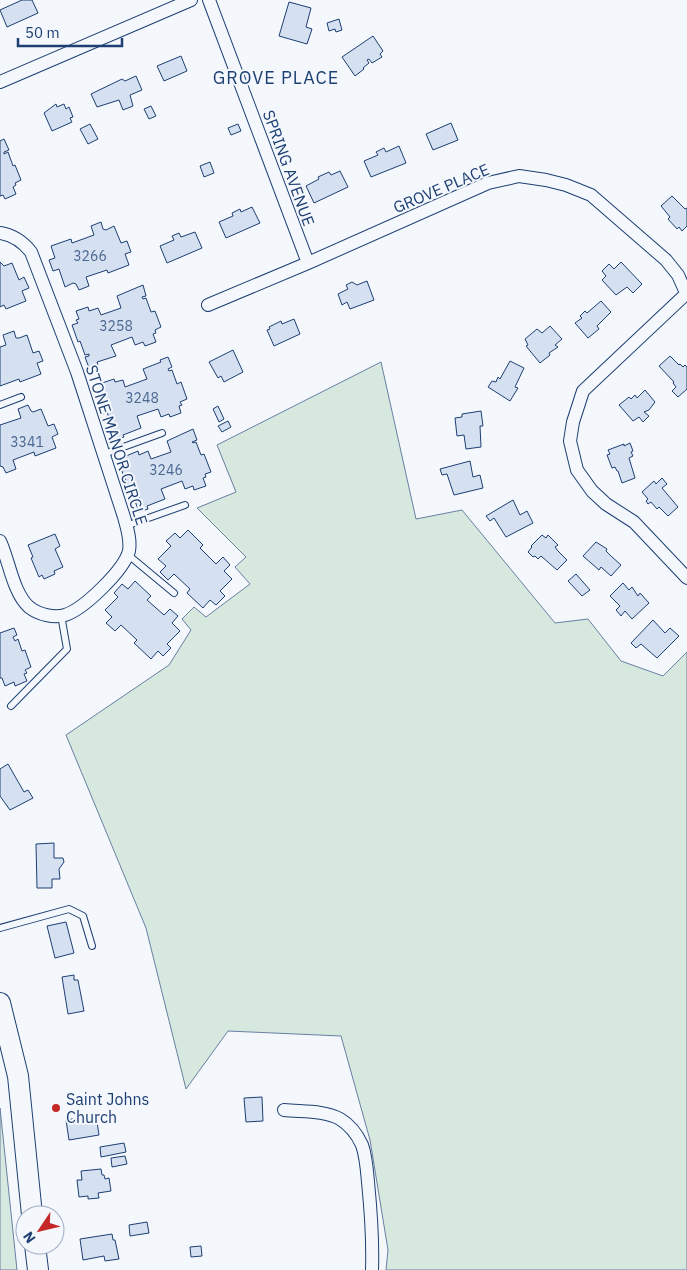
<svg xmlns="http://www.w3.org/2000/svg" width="687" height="1270" viewBox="0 0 687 1270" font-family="'IBM Plex Sans',sans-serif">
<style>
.green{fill:#d7e8df;stroke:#687fa3}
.building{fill:#d5e0f0;stroke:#1d3f73}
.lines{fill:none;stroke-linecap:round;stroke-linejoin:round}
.service-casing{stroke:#1d3f73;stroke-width:8}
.minor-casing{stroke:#1d3f73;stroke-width:14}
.primary-casing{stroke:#1d3f73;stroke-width:22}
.service{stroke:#f4f7fb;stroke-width:6}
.minor{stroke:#f4f7fb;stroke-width:12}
.primary{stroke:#f4f7fb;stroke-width:20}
.poi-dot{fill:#c62828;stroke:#f4f7fb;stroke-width:2}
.labels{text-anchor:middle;stroke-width:4;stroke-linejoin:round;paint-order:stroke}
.number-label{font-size:14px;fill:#4b6792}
.street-label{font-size:16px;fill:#1d3f73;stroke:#f4f7fb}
.poi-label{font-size:16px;fill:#1d3f73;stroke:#f4f7fb;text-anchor:start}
.neighbourhood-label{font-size:18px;letter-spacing:1px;fill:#1d3f73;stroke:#f4f7fb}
</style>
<rect width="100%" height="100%" fill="#f4f7fb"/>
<path class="green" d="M381 362 416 519 462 510 555 623 588 619 621 661 663 676 687 652V1270H386L388 1250 370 1140 341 1036 228 1031 186 1089 146 928 66 735 169 665 191 630 182 619 194 607 206 617 250 584 235 567 246 557 197 508 236 492 217 445Z
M0 1108 17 1270H0Z"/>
<path class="building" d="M22 0H32L38 13 7 27 0 10Z
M289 2 311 8 306 27 312 29 307 44 279 36Z
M339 19 342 30 336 32 335 29 329 31 327 23Z
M373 36 383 51 380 54 382 57 372 63 369 59 367 60 369 63 363 68 364 69 355 76 342 57Z
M181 56 187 71 164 81 157 66Z
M136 76 142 90 130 95 133 106 123 110 119 100 97 107 91 94 122 79 125 81Z
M56 104 57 107 64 104 66 109 69 107 73 117 70 118 72 122 52 131 44 113Z
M151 106 156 116 149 119 144 109Z
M451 123 458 140 433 150 426 134Z
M90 124 98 139 88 144 80 129Z
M238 124 241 131 231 135 228 128Z
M4 139 9 150 4 152V154L8 152 13 166 15 165 21 180 15 183 16 185 13 187 16 194 5 199 3 195 0 196V141Z
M399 146 406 163 371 177 364 161 378 155 376 152 384 148 386 152Z
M210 162 214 173 204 177 200 166Z
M340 171 348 187 314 203 306 186 319 179 318 177 329 172 331 175Z
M672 196 685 209 687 208V226L682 231 679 227 677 229 668 219 670 217 661 206Z
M252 207 260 223 226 238 219 222 233 216 232 213 240 209 241 212Z
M101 222 103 229 106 230 114 226 121 243 127 241 131 252 125 254 129 265 108 273 107 270 86 277 89 286 79 290 76 284 73 283 65 287 59 269 53 271 49 260 55 258 51 246 71 239 72 243 94 235 91 226Z
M195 232 202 248 167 263 160 246 174 240 172 236 179 233 181 237Z
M0 262 4 266 12 263 19 280 24 277 29 288 22 291 26 301 6 309 4 305 0 307Z
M621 262 642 284 633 293 627 287 616 295 602 280 606 276 602 271 609 264 614 269Z
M367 281 374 300 350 309 347 302 342 305 338 294 348 289 346 285 352 282 357 285Z
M143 285 146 296 142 297 143 299 146 298 151 312 155 311 161 327 155 330 156 333 153 334 156 342 145 346 143 342 135 345 132 337 111 345 116 356 97 362 98 365 89 368 85 357 89 356V354L85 355 80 341 78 342 72 325 78 323 76 320 79 319 76 311 88 307 89 311 98 308 101 315 121 308 117 296Z
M601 301 611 312 597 326 599 329 588 338 575 323 582 318 580 316 585 311 587 313Z
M294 319 300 334 274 346 267 330 270 329 269 327 281 321 282 324Z
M550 326 562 339 555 345 558 347 549 353 550 355 540 363 526 346 528 345 525 339 537 329 542 333Z
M14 331 16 338H19L27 335 33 353 39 351 43 361 37 363 41 374 20 382 19 379 0 386V347L6 345 3 335Z
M233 350 243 372 224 382 221 376 218 378 209 362Z
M670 356 679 365 680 364 683 367 685 365 687 367V389L678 397 672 391 676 387 673 383 674 382 659 366Z
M168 357 172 367 168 369 169 371 172 370 177 384 181 382 187 399 180 402 182 405 179 406 181 413 170 417 169 414 161 417 158 409 137 416 141 428 123 435 124 437 115 440 111 429 116 427 115 425 112 426 107 412 103 414 97 397 103 395 102 391H104L102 383 114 379 115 382 123 380 125 387 147 379 143 369 161 362 160 360Z
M510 361 524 368 515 387 518 388 510 401 488 387 492 381 496 382 498 377 500 379Z
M645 390 655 402 649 410 644 412 649 416 643 422 639 417 633 421 619 405 629 397 631 399 635 395 637 398Z
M28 405 31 411 33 412 41 409 48 426 54 424 58 434 52 437 56 448 35 456 34 452 13 460 16 469 6 473 3 467 0 466V425L21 418 18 409Z
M218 406 224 419 219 422 213 409Z
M481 411 483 426H480L481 447 466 449 464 435 457 436 455 418 462 417V414Z
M228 421 231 427 222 432 218 426Z
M193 429 197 440 192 442 193 443 196 442 201 455 204 454 211 472 205 474 206 477 203 478 206 486 194 490 193 486 185 489 182 481 161 489 165 499 147 506 148 509 139 512 135 501 140 500 139 497 136 499 131 485 128 486 121 469 127 467 126 464 129 463 126 456 138 451 139 455 148 451 151 459 171 452 167 441Z
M630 443 633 451 631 452 633 456 629 458 635 478 622 483 618 471H617L615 467 612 468 607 455 610 454 608 450 624 444V446Z
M470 461 473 477 480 475 483 488 454 495 447 474 442 475 440 469Z
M662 478 667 484 662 488 678 507 668 516 659 507 657 509 651 502 648 504 646 501 648 499 642 492 654 481 656 484Z
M513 500 520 515 527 511 533 523 506 537 494 518 490 521 486 516Z
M188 530 203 545 200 548 216 564 223 557 230 565 224 571 232 579 220 591 225 596 216 605 210 600 203 608 187 593 190 589 174 574 168 580 160 572 166 566 158 559 171 546 166 541 175 533 180 538Z
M55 534 60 546 55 549 63 567 54 571 55 574 44 579 42 575 39 577 31 558 33 557 28 545Z
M542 535 546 538 548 535 558 545 555 547 558 551 567 560 557 570 541 556 538 559 535 556 533 557 528 552 532 547 531 546Z
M596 542 607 549 606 551 611 556 621 565 611 576 601 567 599 570 583 556Z
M576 574 590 590 582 596 568 581Z
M135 581 151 596 147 600 164 615 170 609 178 616 172 623 180 631 167 644 171 648 163 656 158 651 151 659 134 643 137 640 121 625 115 631 106 623 112 617 105 610 118 597 114 593 122 584 128 589Z
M623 583 629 590 632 587 638 596 640 593 649 603 632 619 625 611 621 616 616 610 620 606 610 596Z
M653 620 665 633 670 628 679 636 657 658 641 644 636 648 631 643Z
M14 628 17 635 13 637 15 641 18 639 22 651 25 650 31 667 25 670 27 673 24 674 27 681 15 686 14 682 5 686 2 678H0V633Z
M8 764 24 792 28 790 33 798 10 810 0 796V769Z
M54 843V858H63L64 862 59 869 60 879H52V888H37L36 844Z
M66 922 74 953 55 958 47 926Z
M74 975V980H78L84 1011 68 1014 62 977Z
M262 1097 263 1121 246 1122 244 1098Z
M96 1115 99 1135 69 1140 66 1120Z
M124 1143 126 1152 101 1157 100 1147Z
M125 1156 127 1164 112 1167 111 1158Z
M101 1169 102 1175H104L105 1179 109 1178 111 1191 98 1193 99 1198 88 1199V1196L79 1197 77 1180H82L81 1171Z
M147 1222 149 1233 130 1236 129 1225Z
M112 1234 113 1240H115L119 1259 105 1261 104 1256 83 1260 80 1239Z
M201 1246 202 1256 191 1257 190 1247Z"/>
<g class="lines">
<g class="service-casing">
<path id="service" d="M0 405 21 397
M104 454 162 433
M126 526 185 505
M127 554 174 593
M11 706 67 649 61 615
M0 928 69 909 83 916 92 946"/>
</g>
<g class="minor-casing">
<path id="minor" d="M209 0 308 263
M0 82 191 0
M0 233C13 235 23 242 31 252L77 372 124 517C127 528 131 539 129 551 124 570 84 609 65 615 54 618 39 615 29 607 13 593 9 560 0 541
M687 293 583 391 573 422 570 441 577 470 592 491 606 504 634 522 687 578
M208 305 308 263 488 183 519 176 546 180 566 185 591 195 666 260 678 275 687 295
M284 1110C301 1112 324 1110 340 1119 350 1125 357 1134 362 1145 366 1156 367 1170 368 1182 371 1212 373 1240 372 1270"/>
</g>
<g class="primary-casing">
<path id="primary" d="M0 1003 18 1076 32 1215
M35 1245 38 1270"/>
</g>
<use href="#service" class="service"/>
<use href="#minor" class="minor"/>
<use href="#primary" class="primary"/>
</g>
<circle class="poi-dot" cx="56" cy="1108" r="5"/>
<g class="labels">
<g class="number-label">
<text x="90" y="261">3266</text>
<text x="116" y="331">3258</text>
<text x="142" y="403">3248</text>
<text x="27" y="447">3341</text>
<text x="166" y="475">3246</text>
</g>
<g class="street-label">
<text transform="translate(289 168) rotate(70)" y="6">SPRING AVENUE</text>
<text transform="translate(441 188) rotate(-23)" y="6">GROVE PLACE</text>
<text transform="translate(117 445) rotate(72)" y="6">STONE MANOR CIRCLE</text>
</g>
<g class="poi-label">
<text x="66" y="1105">Saint Johns<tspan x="66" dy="18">Church</tspan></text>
</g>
<g class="neighbourhood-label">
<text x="276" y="84">GROVE PLACE</text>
</g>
</g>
<g transform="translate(40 1230) rotate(235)"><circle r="24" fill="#f4f7fb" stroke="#9eadc5"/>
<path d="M0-4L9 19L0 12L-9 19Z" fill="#c62828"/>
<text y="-8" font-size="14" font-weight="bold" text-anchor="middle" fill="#1d3f73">N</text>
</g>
<path d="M18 38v8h104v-8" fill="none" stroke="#1d3f73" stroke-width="2.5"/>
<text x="25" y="38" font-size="15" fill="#1d3f73" stroke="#f4f7fb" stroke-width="4" paint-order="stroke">50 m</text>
</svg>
